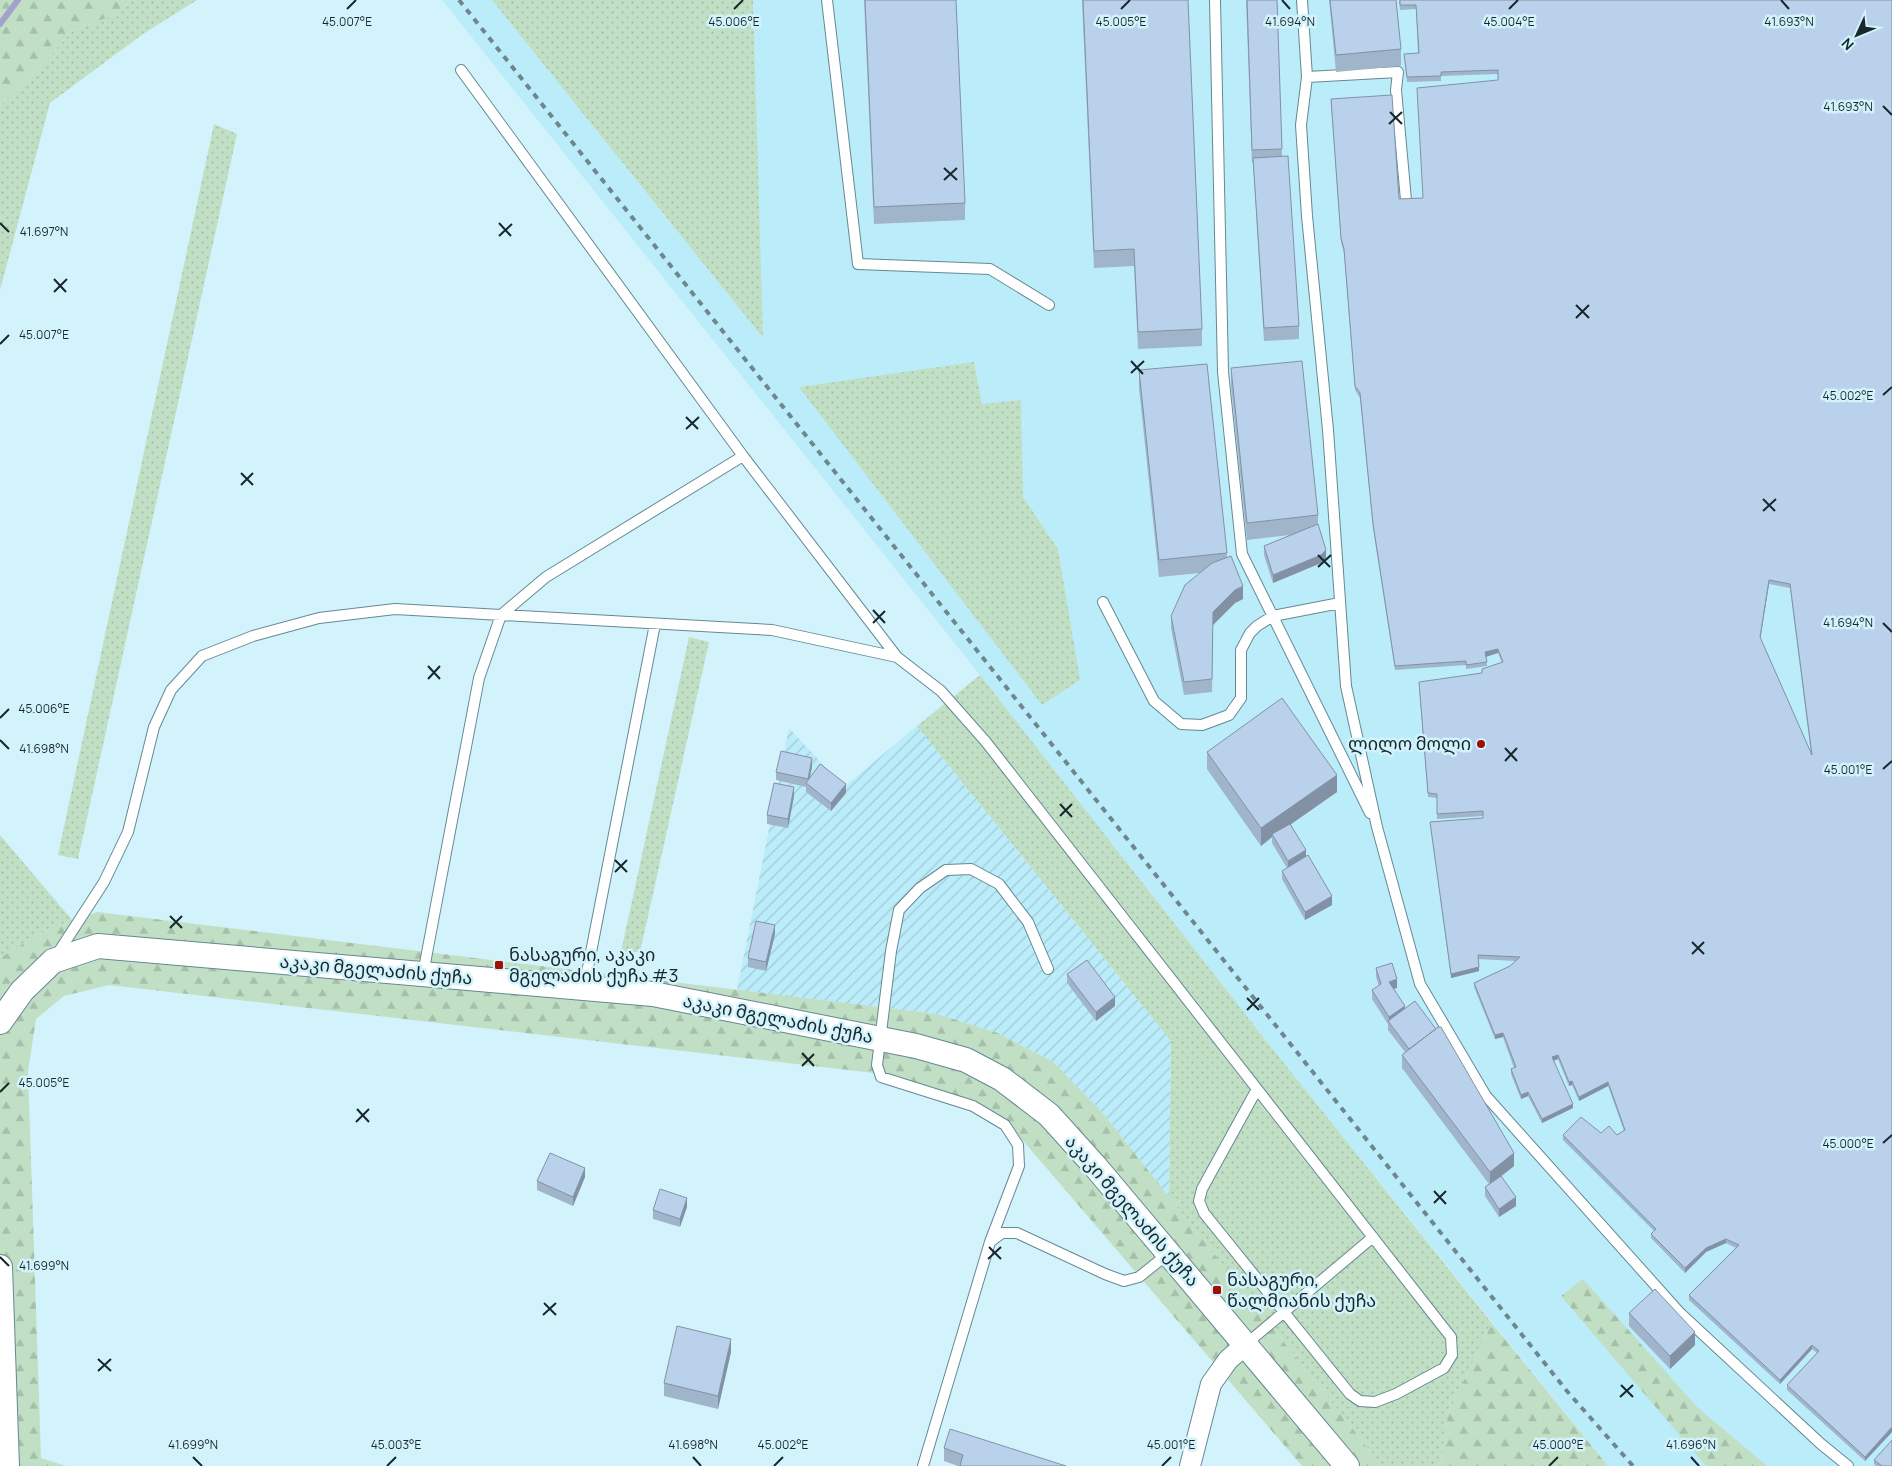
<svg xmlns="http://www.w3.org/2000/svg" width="1892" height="1466" viewBox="0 0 1892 1466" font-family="Manrope,'Noto Sans Georgian',sans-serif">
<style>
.built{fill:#bbecfa;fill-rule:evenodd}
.industrial{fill:url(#industrial-furrows)}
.grass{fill:url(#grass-dots)}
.forest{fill:url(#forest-firs)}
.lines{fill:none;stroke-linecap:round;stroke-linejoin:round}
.stream{stroke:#a3a1ce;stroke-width:6}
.service-casing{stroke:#648993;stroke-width:12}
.minor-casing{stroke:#648993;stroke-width:22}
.tertiary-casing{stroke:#648993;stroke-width:26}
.service{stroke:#fff;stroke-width:10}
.minor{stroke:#fff;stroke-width:20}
.tertiary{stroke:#fff;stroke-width:24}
.rail{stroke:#6f868d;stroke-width:4;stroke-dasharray:6 6;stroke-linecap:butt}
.wall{fill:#a0b4ca;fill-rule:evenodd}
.shaded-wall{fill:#8292a4}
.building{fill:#bad1eb;stroke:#8292a4;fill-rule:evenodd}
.ticks{fill:none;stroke:#17272b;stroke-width:2}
.poi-dot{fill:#a40e01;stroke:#d3f3fc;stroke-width:2}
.labels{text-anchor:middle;stroke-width:5;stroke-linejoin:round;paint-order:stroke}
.poi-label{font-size:18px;fill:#17272b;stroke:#d3f3fc;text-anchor:start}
.street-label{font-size:18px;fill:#17272b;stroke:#d3f3fc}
.ticks-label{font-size:12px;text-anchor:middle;fill:#17272b;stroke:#d3f3fc;stroke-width:5;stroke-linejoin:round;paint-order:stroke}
</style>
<defs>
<pattern id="industrial-furrows" width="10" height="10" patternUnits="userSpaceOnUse" patternTransform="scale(1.25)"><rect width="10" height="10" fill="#bbecfa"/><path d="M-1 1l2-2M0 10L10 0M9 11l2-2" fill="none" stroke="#a0cad6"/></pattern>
<pattern id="grass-dots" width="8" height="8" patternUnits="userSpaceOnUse" patternTransform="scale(1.25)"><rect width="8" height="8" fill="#c1dfc4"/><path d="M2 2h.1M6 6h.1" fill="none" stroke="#a5bfa9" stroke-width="1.8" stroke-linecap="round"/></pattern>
<pattern id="forest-firs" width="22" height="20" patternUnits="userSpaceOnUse" patternTransform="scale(1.25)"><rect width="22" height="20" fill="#c1dfc4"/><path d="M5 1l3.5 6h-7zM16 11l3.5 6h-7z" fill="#a5bfa9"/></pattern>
</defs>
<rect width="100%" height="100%" fill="#d3f3fc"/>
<path class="built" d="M442 0H492L762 337 753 0H1892V1466H1608L1264 1038 980 675ZM974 363 982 404 1021 401 1023 497 1058 549 799 387Z"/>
<path class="industrial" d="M917 726 1171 1041 1169 1197 1102 1112 1053 1062 998 1033 937 1014 737 990 789 728 844 787Z"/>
<path class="grass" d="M132 0H197L143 34 50 103 0 290V105L30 78 72 31 114 15Z
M492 0H753L763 338Z
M214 124 237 134 78 859 58 855Z
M974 362 982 404 1021 400 1023 497 1058 549 1080 680 1042 705 799 387Z
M689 637 709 642 640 952H621Z
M980 675 1264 1038 1492 1323 1448 1413 1444 1447 1439 1466H1382L1169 1197 1171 1041 917 726Z
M0 835 73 921 37 935 0 958Z"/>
<path class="forest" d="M0 0H132L114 15 72 31 30 78 0 105Z
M97 912 937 1014 998 1033 1053 1062 1102 1112 1382 1466H1302L1007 1122 966 1101 874 1073 109 985 64 996 36 1019 28 1071 41 1458 66 1466H0V958L37 935Z
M1583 1279 1697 1407 1767 1466H1706L1561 1296Z
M1492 1323 1608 1466H1439L1444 1447 1448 1413Z"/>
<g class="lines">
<path class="stream" d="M0 24 18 0"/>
<g class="service-casing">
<path id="service" d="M827 0 858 264 990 269 1049 305
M1215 0 1223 372 1242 554 1370 813
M1302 0 1307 77 1301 125 1307 216 1328 430 1346 686 1377 827 1420 984 1486 1096 1680 1313 1821 1444 1848 1466
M461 70 743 456 897 657
M1307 77 1398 72 1396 90 1407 211
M1103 602 1154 701 1181 724 1202 725 1229 715 1241 698V650L1250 633 1257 626 1273 616 1340 603
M56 956 104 882 128 832 154 727 171 690 202 656 253 636 319 618 395 609 772 630 897 657 941 691 986 742 1443 1327 1451 1337 1452 1355 1444 1368 1396 1394 1375 1402 1360 1401 1350 1394 1204 1213 1199 1201 1202 1189 1257 1089
M423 974 479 678 501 615 546 577 743 456
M584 988 655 624
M990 1242 1019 1166 1018 1145 1005 1125 973 1106 881 1077 877 1065 891 951 899 910 920 888 946 870 971 869 999 884 1028 922 1048 969
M1245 1345 1373 1237
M923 1466 990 1242 1002 1233H1017L1105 1274 1124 1281 1139 1277 1169 1253"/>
</g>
<g class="minor-casing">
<path id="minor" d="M1190 1466 1211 1384 1228 1360 1245 1345"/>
</g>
<g class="tertiary-casing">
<path id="tertiary" d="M0 1022 22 991 53 961 98 946 653 994 916 1046 966 1060 1002 1079 1049 1115 1095 1166 1347 1466
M0 1267 7 1466"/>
</g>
<use href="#service" class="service"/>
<use href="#minor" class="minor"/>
<use href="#tertiary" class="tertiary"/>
<path class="rail" d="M459 0 1566 1390 1633 1466"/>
</g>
<path class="wall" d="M864 0H956L965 203V220L874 224Z
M1082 0H1188L1202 329V346L1138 349 1134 266 1094 268Z
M1246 0H1277L1282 156 1299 326V339L1264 341 1253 163H1252Z
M1329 0H1396L1401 49V66L1336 72Z
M1399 0H1892V1432L1865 1461 1787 1390V1385L1817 1353 1812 1349 1780 1384 1689 1300V1295L1736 1248 1726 1243 1706 1252 1685 1273 1651 1238V1234L1654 1231 1563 1140V1135L1601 1133 1617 1135 1624 1131 1608 1086 1579 1101 1572 1085 1569 1086 1558 1059 1554 1061 1573 1108 1542 1123 1528 1096 1521 1099 1511 1074V1069L1514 1068 1503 1037 1495 1039 1474 987V983L1510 966 1515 961 1478 959 1479 971 1451 978 1430 822 1483 818V816L1437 819V798L1428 797 1419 686 1482 673 1502 663 1498 653 1486 657 1487 666 1466 669V665L1395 670 1373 528 1360 398 1355 390 1344 253 1341 242 1331 103 1399 199 1423 198 1498 80V74L1441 76V81L1407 82 1404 54 1418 53 1416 9 1400 10ZM1769 584 1790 588 1811 754 1760 638Z
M1231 368 1318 515V524L1326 559 1321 563 1273 583 1264 555V546L1290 535 1247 540 1231 386Z
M1139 370 1227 553V557L1243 599 1235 603 1213 625 1212 692 1184 695 1171 628V616L1200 573 1159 577 1139 388Z
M1207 752 1337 792 1291 824 1306 856 1332 905 1305 920 1282 879V871L1287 868 1272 843V837L1261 846 1207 769Z
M812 767 810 777 846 793 831 811 806 792V787L776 780V772Z
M794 796 788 828 767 824V815Z
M775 934 766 971 748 967V958Z
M1376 968 1397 988 1394 989 1405 1008 1514 1166 1501 1176 1516 1206 1499 1217 1485 1196V1187L1489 1184 1402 1068V1055L1405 1052 1388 1030V1024L1372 999V990L1379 986 1376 977Z
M1067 974 1115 1006 1096 1021 1067 983Z
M585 1177 573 1206 537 1190V1181Z
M687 1207 680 1227 653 1219V1210Z
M1629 1313 1695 1345 1670 1369 1629 1326Z
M731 1352 718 1409 664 1396V1383Z
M944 1448 1066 1466H958L944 1461Z
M1874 1460 1892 1466H1876L1874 1464Z"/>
<path class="shaded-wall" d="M1326 550V559L1321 563 1273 583V575Z
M1769 580V584L1760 641V637Z
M1243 586V599L1235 603 1213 625 1212 692 1213 612 1235 590Z
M1498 649V653L1485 657V652Z
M812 758V767L808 785V779Z
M1337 775V792L1274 836 1272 834V837L1261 846V828Z
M846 784V793L831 811V803Z
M794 787V796L788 828V819Z
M1306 850V859L1288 869V861Z
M1332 896V905L1305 920V912Z
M775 925V934L766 971V962Z
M1479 967V971L1451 978V974Z
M1397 979V988L1389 990V982Z
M1115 997V1006L1096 1021V1012Z
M1405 1006V1015L1389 1022V1017Z
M1503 1033V1037L1495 1039V1035Z
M1558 1055V1059L1552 1061V1057Z
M1572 1081V1085L1569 1086V1082Z
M1608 1082V1086L1579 1101V1097Z
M1528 1092V1096L1521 1099V1095Z
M1573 1104V1108L1542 1123V1119Z
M1514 1153V1166L1490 1185V1172Z
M585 1168V1177L573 1206V1197Z
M1516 1197V1206L1499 1217V1209Z
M687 1198V1207L680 1227V1219Z
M1726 1239V1243L1706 1252 1685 1273V1268L1706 1248Z
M1695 1332V1345L1670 1369V1356Z
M731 1339V1352L718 1409V1396Z
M1812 1345V1349L1780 1384V1380Z
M1892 1427V1432L1865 1461V1457Z"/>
<path class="building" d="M865 0H956L965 203 874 207Z
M1083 0H1188L1202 329 1138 332 1134 249 1094 251Z
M1247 0H1277L1282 149 1252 150Z
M1330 0H1396L1401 49 1336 55Z
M1400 0H1892V1427L1865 1457 1787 1385 1819 1351 1812 1345 1780 1380 1689 1295 1739 1245 1726 1239 1706 1248 1685 1268 1651 1234 1656 1229 1563 1135 1581 1117 1601 1133 1609 1126 1617 1135 1625 1130 1608 1082 1579 1097 1572 1081 1569 1082 1558 1055 1552 1057 1573 1104 1542 1119 1528 1092 1521 1095 1511 1069 1516 1067 1503 1033 1495 1035 1474 983 1510 966 1520 957 1478 955 1479 967 1451 974 1430 822 1483 818V811L1437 814V794L1428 793 1419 682 1482 673V669L1503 662 1498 649 1485 652 1487 662 1466 665V661L1395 666 1373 524 1360 393 1355 386 1344 249 1341 238 1331 99 1392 95 1399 199 1423 198 1417 88 1498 80V70L1441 72V76L1407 77 1404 54 1419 53 1416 5H1400ZM1769 580 1790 584 1812 755 1760 637Z
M1288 156 1299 326 1264 328 1253 158Z
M1302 361 1318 515 1247 523 1231 368Z
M1207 364 1227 553 1159 560 1139 370Z
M1318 524 1326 550 1321 555 1273 575 1264 546Z
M1231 556 1243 586 1235 590 1213 612 1212 679 1184 682 1171 616 1185 585 1212 563Z
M1282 698 1337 775 1261 828 1207 752Z
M781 751 812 758 808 779 776 772Z
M820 764 846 784 831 803 806 783Z
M774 783 794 787 788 819 767 815Z
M1290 824 1306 850 1288 861 1272 834Z
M1308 855 1332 896 1305 912 1282 871Z
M756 921 775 925 766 962 748 958Z
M1087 960 1115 997 1096 1012 1067 974Z
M1392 963 1397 979 1389 982 1405 1006 1389 1017 1372 990 1381 984 1376 968Z
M1415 1001 1436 1029 1409 1049 1388 1021Z
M1438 1027H1441L1514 1153 1490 1172 1402 1055Z
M550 1153 585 1168 573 1197 537 1181Z
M1501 1176 1516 1197 1499 1209 1485 1187Z
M660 1189 687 1198 680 1219 653 1210Z
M1655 1289 1695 1332 1670 1356 1629 1313Z
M677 1326 731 1339 718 1396 664 1383Z
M950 1429 1066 1466H960L963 1455 944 1448Z
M1892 1440V1466H1882L1874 1460Z"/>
<path class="ticks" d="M1282 0 1290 9M1781 0 1789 9M347 9 356 0M734 9 743 0M1121 9 1130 0M1509 9 1518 0M1883 106 1892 115M1390 112 1402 124M1389 124 1402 112M944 168 957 180M944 180 957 168M0 223 9 232M499 223 511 236M499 236 512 224M54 279 66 292M54 292 67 279M1576 305 1589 318M1576 318 1589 305M0 344 9 335M1131 361 1143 374M1131 373 1144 361M1883 395 1892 387M686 417 698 429M686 429 699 417M241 473 253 485M241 485 253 473M1763 499 1775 511M1763 511 1776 499M1318 555 1330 567M1318 567 1331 555M873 610 885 623M873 623 885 611M1883 623 1892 632M428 666 440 679M428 679 440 666M0 718 9 709M0 740 9 749M1505 748 1517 761M1505 761 1517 748M1883 769 1892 761M1060 804 1072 817M1060 816 1072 804M615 860 627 872M615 872 627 860M170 916 182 928M170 928 182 916M1692 942 1704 954M1692 954 1704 942M1247 998 1259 1010M1247 1010 1259 998M802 1053 814 1066M802 1066 814 1054M0 1092 9 1083M357 1109 369 1122M356 1122 369 1109M1883 1143 1892 1135M1434 1191 1446 1204M1434 1203 1446 1191M989 1247 1001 1259M0 1257 9 1266M988 1259 1001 1247M544 1303 556 1315M543 1315 556 1303M98 1359 111 1371M98 1371 111 1359M1621 1385 1633 1397M1620 1397 1633 1385M193 1457 202 1466M693 1457 701 1466M1691 1457 1699 1466M387 1466 396 1457M774 1466 783 1457M1162 1466 1171 1457M1549 1466 1558 1457"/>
<g class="poi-dot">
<circle cx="1481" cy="744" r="5"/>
<rect x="494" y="960" width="10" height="10" rx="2.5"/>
<rect x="1212" y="1285" width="10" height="10" rx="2.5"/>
</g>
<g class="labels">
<g class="poi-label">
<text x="1471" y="750" text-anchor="end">ლილო მოლი</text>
<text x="509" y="961">ნასაგური, აკაკი<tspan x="509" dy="21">მგელაძის ქუჩა #3</tspan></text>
<text x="1227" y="1286">ნასაგური,<tspan x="1227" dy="21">წალმიანის ქუჩა</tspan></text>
</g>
<g class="street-label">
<text transform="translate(376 970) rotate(5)" y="6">აკაკი მგელაძის ქუჩა</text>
<text transform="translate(778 1019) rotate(11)" y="6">აკაკი მგელაძის ქუჩა</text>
<text transform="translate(1132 1211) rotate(49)" y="6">აკაკი მგელაძის ქუჩა</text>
</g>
</g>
<g class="ticks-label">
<text x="347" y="26">45.007°E</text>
<text x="734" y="26">45.006°E</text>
<text x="1121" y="26">45.005°E</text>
<text x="1509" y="26">45.004°E</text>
<text x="1290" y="26">41.694°N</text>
<text x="1789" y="26">41.693°N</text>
<text x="1848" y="111">41.693°N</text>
<text x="44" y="236">41.697°N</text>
<text x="44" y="339">45.007°E</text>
<text x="1848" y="400">45.002°E</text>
<text x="1848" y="627">41.694°N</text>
<text x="44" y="713">45.006°E</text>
<text x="44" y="753">41.698°N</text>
<text x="1848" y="774">45.001°E</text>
<text x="44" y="1087">45.005°E</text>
<text x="1848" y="1148">45.000°E</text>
<text x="44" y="1270">41.699°N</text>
<text x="193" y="1449">41.699°N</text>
<text x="693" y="1449">41.698°N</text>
<text x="1691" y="1449">41.696°N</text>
<text x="396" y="1449">45.003°E</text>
<text x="783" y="1449">45.002°E</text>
<text x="1171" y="1449">45.001°E</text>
<text x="1558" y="1449">45.000°E</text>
</g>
<g transform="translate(1857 35) rotate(226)" stroke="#d3f3fc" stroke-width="4" paint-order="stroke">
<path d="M0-4L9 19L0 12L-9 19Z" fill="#17272b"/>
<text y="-8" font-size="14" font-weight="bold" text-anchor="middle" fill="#17272b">N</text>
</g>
</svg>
